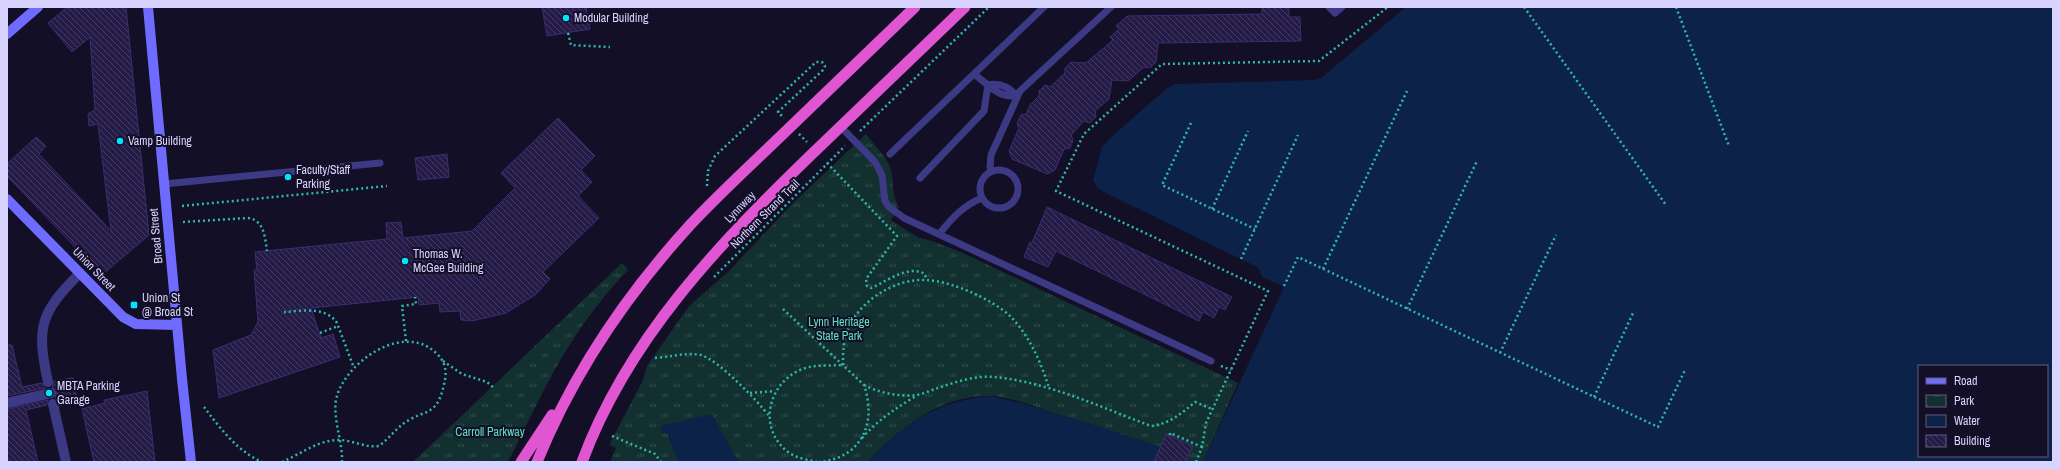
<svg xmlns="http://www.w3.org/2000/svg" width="2060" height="469" viewBox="0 0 2060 469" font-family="'Archivo Narrow',sans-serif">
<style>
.park{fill:url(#park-tufts)}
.water{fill:#0c2248;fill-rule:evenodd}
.building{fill:url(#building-back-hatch);stroke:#3b2d73}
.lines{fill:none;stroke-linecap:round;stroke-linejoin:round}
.path{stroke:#2fb8b0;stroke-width:2.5;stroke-dasharray:2 3;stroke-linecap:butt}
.service{stroke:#3d3a85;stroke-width:7}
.pedestrian{stroke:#3d3a85;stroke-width:10}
.minor{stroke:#3d3a85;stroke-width:10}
.secondary{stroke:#6f6bff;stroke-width:10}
.trunk{stroke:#e055d1;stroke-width:11}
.poi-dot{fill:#00e5ff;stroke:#130f26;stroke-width:1.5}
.labels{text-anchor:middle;stroke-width:4;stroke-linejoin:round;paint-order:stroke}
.poi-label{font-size:12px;fill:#d9d4ff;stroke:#130f26;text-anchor:start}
.street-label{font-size:12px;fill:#d9d4ff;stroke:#130f26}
.park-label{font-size:12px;fill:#5fe0c0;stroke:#130f26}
</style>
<defs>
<pattern id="park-tufts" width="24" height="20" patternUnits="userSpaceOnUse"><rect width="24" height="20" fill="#12302f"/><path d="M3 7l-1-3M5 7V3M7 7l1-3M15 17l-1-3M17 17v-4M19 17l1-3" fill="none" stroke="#344d4e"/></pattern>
<pattern id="building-back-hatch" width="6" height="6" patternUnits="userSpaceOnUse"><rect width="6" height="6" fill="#241b47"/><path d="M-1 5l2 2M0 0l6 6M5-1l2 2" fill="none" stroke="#433b63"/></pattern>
</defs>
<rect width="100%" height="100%" fill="#130f26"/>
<path class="park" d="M866 134C873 144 886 156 890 167 895 181 890 194 899 207L891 220 917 237 935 242 963 253 1238 383 1203 462H1155L1161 447C1127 436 1092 425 1057 414 1036 407 1012 397 990 396 941 395 899 428 868 462H738L712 415 668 434 679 462H610L616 448 609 445 643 380 647 366 689 306 728 272 792 204Z
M622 263 628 270C609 290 591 312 576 335 549 375 530 419 508 462H413Z"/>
<path class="water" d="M1406 7H2053V462H1203L1284 287 1262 277 1259 268 1106 193 1097 187 1093 180 1102 147 1110 138 1166 89 1175 84 1314 80 1321 78ZM1919 366H2047V456H1919Z
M990 396 1026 404 1162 447 1155 462H868C904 423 937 401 990 396Z
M712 414 738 462H679L668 434 662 433 661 426Z"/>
<path class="building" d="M67 7H126L149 235 102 275 7 176V164L36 137 46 146 39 154 111 231 98 124 89 126 88 114 95 110 90 37 72 52 48 23Z
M542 7H586L590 29 547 36Z
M1262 7H1289V17H1300L1301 41 1158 43 1156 62 1150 68 1144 67 1128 81 1112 80 1109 99 1095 111 1096 117 1090 123 1084 121 1071 135 1073 140 1070 148 1064 149 1055 170 1047 174 1012 159 1009 151 1019 128 1017 123 1021 115 1026 114 1030 105 1039 96V91L1045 85 1050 87 1065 73V68L1071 62 1086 63 1113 40 1110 37 1119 29 1116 26 1127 16 1262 14Z
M558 118 595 156 581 170 592 182 578 196 599 218 543 272 550 279 535 295 506 313 472 321 461 320 460 311 440 312 439 303 419 305 418 297 311 308 321 338 333 334 340 357 219 398 213 350 251 335 258 322 254 270H257L255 252 387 239 386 223 401 222 403 238 472 231 515 188 501 173Z
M447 154 449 177 418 180 415 158Z
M1047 207 1232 297 1225 310 1219 307 1214 318 1203 312 1199 321 1056 251 1048 267 1024 257 1030 242 1032 243Z
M7 345H12L22 387 42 383 45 388 7 396Z
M73 378 77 399 59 403 55 398 57 391 52 387 54 381Z
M147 391 155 462H94L82 409 105 403 104 400Z
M48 400 47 405 26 410 38 462H7V409Z
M1166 434 1193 446 1185 462H1154Z"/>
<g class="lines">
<path class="path" d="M1524 7 1666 205
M1676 7 1729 146
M568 33 571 45 610 47
M1191 123 1162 185 1255 229
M860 131 989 7
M799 134 807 142
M827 163 897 236 866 279 867 286 871 288C886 282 908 264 925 274L926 280
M707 186 708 171 715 156 816 62H822L825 66 823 70 778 112 784 118
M182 206 387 186
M1212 209 1248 131
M183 222 247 218C264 219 265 237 267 251
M1241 259 1298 135
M1323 269 1407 91
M714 277 845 146
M1284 286 1298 257 1658 427 1685 370
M783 309 864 385C877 423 862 458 819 462
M1407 309 1477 161
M284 312C301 311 326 306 337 323L354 368
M320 333 338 326
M406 341 402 306 416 304 415 297
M1500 353 1556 235
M655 358C671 357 685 352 701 355 717 359 759 402 769 416
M443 361 462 374 487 382 495 389
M843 365C843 354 843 344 847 332 857 302 895 278 926 280 951 281 992 299 1010 316 1029 335 1041 362 1049 388
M1221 366 1231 370
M864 385C879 393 900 397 917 395 923 394 929 391 935 389 953 383 974 375 994 377 1048 382 1100 407 1151 426 1169 424 1181 414 1195 402L1212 409
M750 393 775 391
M1594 397 1634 311
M204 407C220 428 237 451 262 462
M1170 435V433L1202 447
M612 436 655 454 661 462
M862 438C878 420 896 408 916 396
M282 462C301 454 319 439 341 440 354 441 366 448 379 446 391 437 398 425 411 419 419 414 429 413 435 406 441 399 443 389 445 380 447 369 444 360 436 353 404 322 347 361 337 396 331 415 343 441 342 462
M817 462C808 460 796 458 788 452 758 429 767 385 800 370 813 364 829 366 843 365
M1196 462 1202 447 1206 423 1268 291 1056 191 1084 134 1162 64 1319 61 1388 7"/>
<path class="service" d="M1329 7 1335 13 1342 7
M988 85C1000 82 1009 87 1017 96
M988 85C996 93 1006 97 1017 96
M840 126 875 162 882 175 885 201 889 207 904 218 1211 361
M890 154 1044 7
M980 189a19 19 0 1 1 38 0a19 19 0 1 1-38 0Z
M992 171 990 167 991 155 1020 91 1111 7
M920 178 984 111 988 85 974 74
M164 184 380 163
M940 233C952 218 964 205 982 198"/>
<path class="pedestrian" d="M7 403 51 393"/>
<path class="minor" d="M48 382C36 327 40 313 80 273
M53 404 66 462"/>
<path class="secondary" d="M148 7 182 379 191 462
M7 34 38 7
M7 199 123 317 136 324 177 325"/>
<path class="trunk" d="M521 462 552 415
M537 462C573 373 627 294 691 224 721 192 753 163 784 133 828 91 871 49 915 7
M582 462C628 338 719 244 812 154 863 105 914 56 965 7"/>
</g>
<g class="poi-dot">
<circle cx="566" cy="18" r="4"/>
<circle cx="120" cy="141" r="4"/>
<circle cx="288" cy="177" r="4"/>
<circle cx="405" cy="261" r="4"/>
<rect x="130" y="301" width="8" height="8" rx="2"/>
<circle cx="49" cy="393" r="4"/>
</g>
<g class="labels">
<g class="poi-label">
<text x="574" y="22">Modular Building</text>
<text x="128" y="145">Vamp Building</text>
<text x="296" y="174">Faculty/Staff<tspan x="296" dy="14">Parking</tspan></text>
<text x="413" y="258">Thomas W.<tspan x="413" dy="14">McGee Building</tspan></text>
<text x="142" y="302">Union St<tspan x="142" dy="14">@ Broad St</tspan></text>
<text x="57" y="390">MBTA Parking<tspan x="57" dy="14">Garage</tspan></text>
</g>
<g class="street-label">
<text transform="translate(740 207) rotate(-46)" y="4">Lynnway</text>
<text transform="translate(765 214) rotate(-45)" y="4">Northern Strand Trail</text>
<text transform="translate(156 236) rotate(-95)" y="4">Broad Street</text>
<text transform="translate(94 269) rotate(46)" y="4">Union Street</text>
</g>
<g class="park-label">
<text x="839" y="326">Lynn Heritage<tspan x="839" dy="14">State Park</tspan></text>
<text x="490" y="436">Carroll Parkway</text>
</g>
</g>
<rect width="2060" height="469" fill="none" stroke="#d9d4ff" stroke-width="16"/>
<rect x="1918" y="365" width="130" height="92" fill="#130f26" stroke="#625e7d"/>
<rect x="1926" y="378" width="20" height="6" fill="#6f6bff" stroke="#625e7d"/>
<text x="1954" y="385" font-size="12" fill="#d9d4ff">Road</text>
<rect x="1926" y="395" width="20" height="12" fill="url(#park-tufts)" stroke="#625e7d"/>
<text x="1954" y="405" font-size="12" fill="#d9d4ff">Park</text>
<rect x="1926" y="415" width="20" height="12" fill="#0c2248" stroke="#625e7d"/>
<text x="1954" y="425" font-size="12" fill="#d9d4ff">Water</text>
<rect x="1926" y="435" width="20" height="12" fill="url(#building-back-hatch)" stroke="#625e7d"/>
<text x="1954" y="445" font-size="12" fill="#d9d4ff">Building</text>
</svg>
